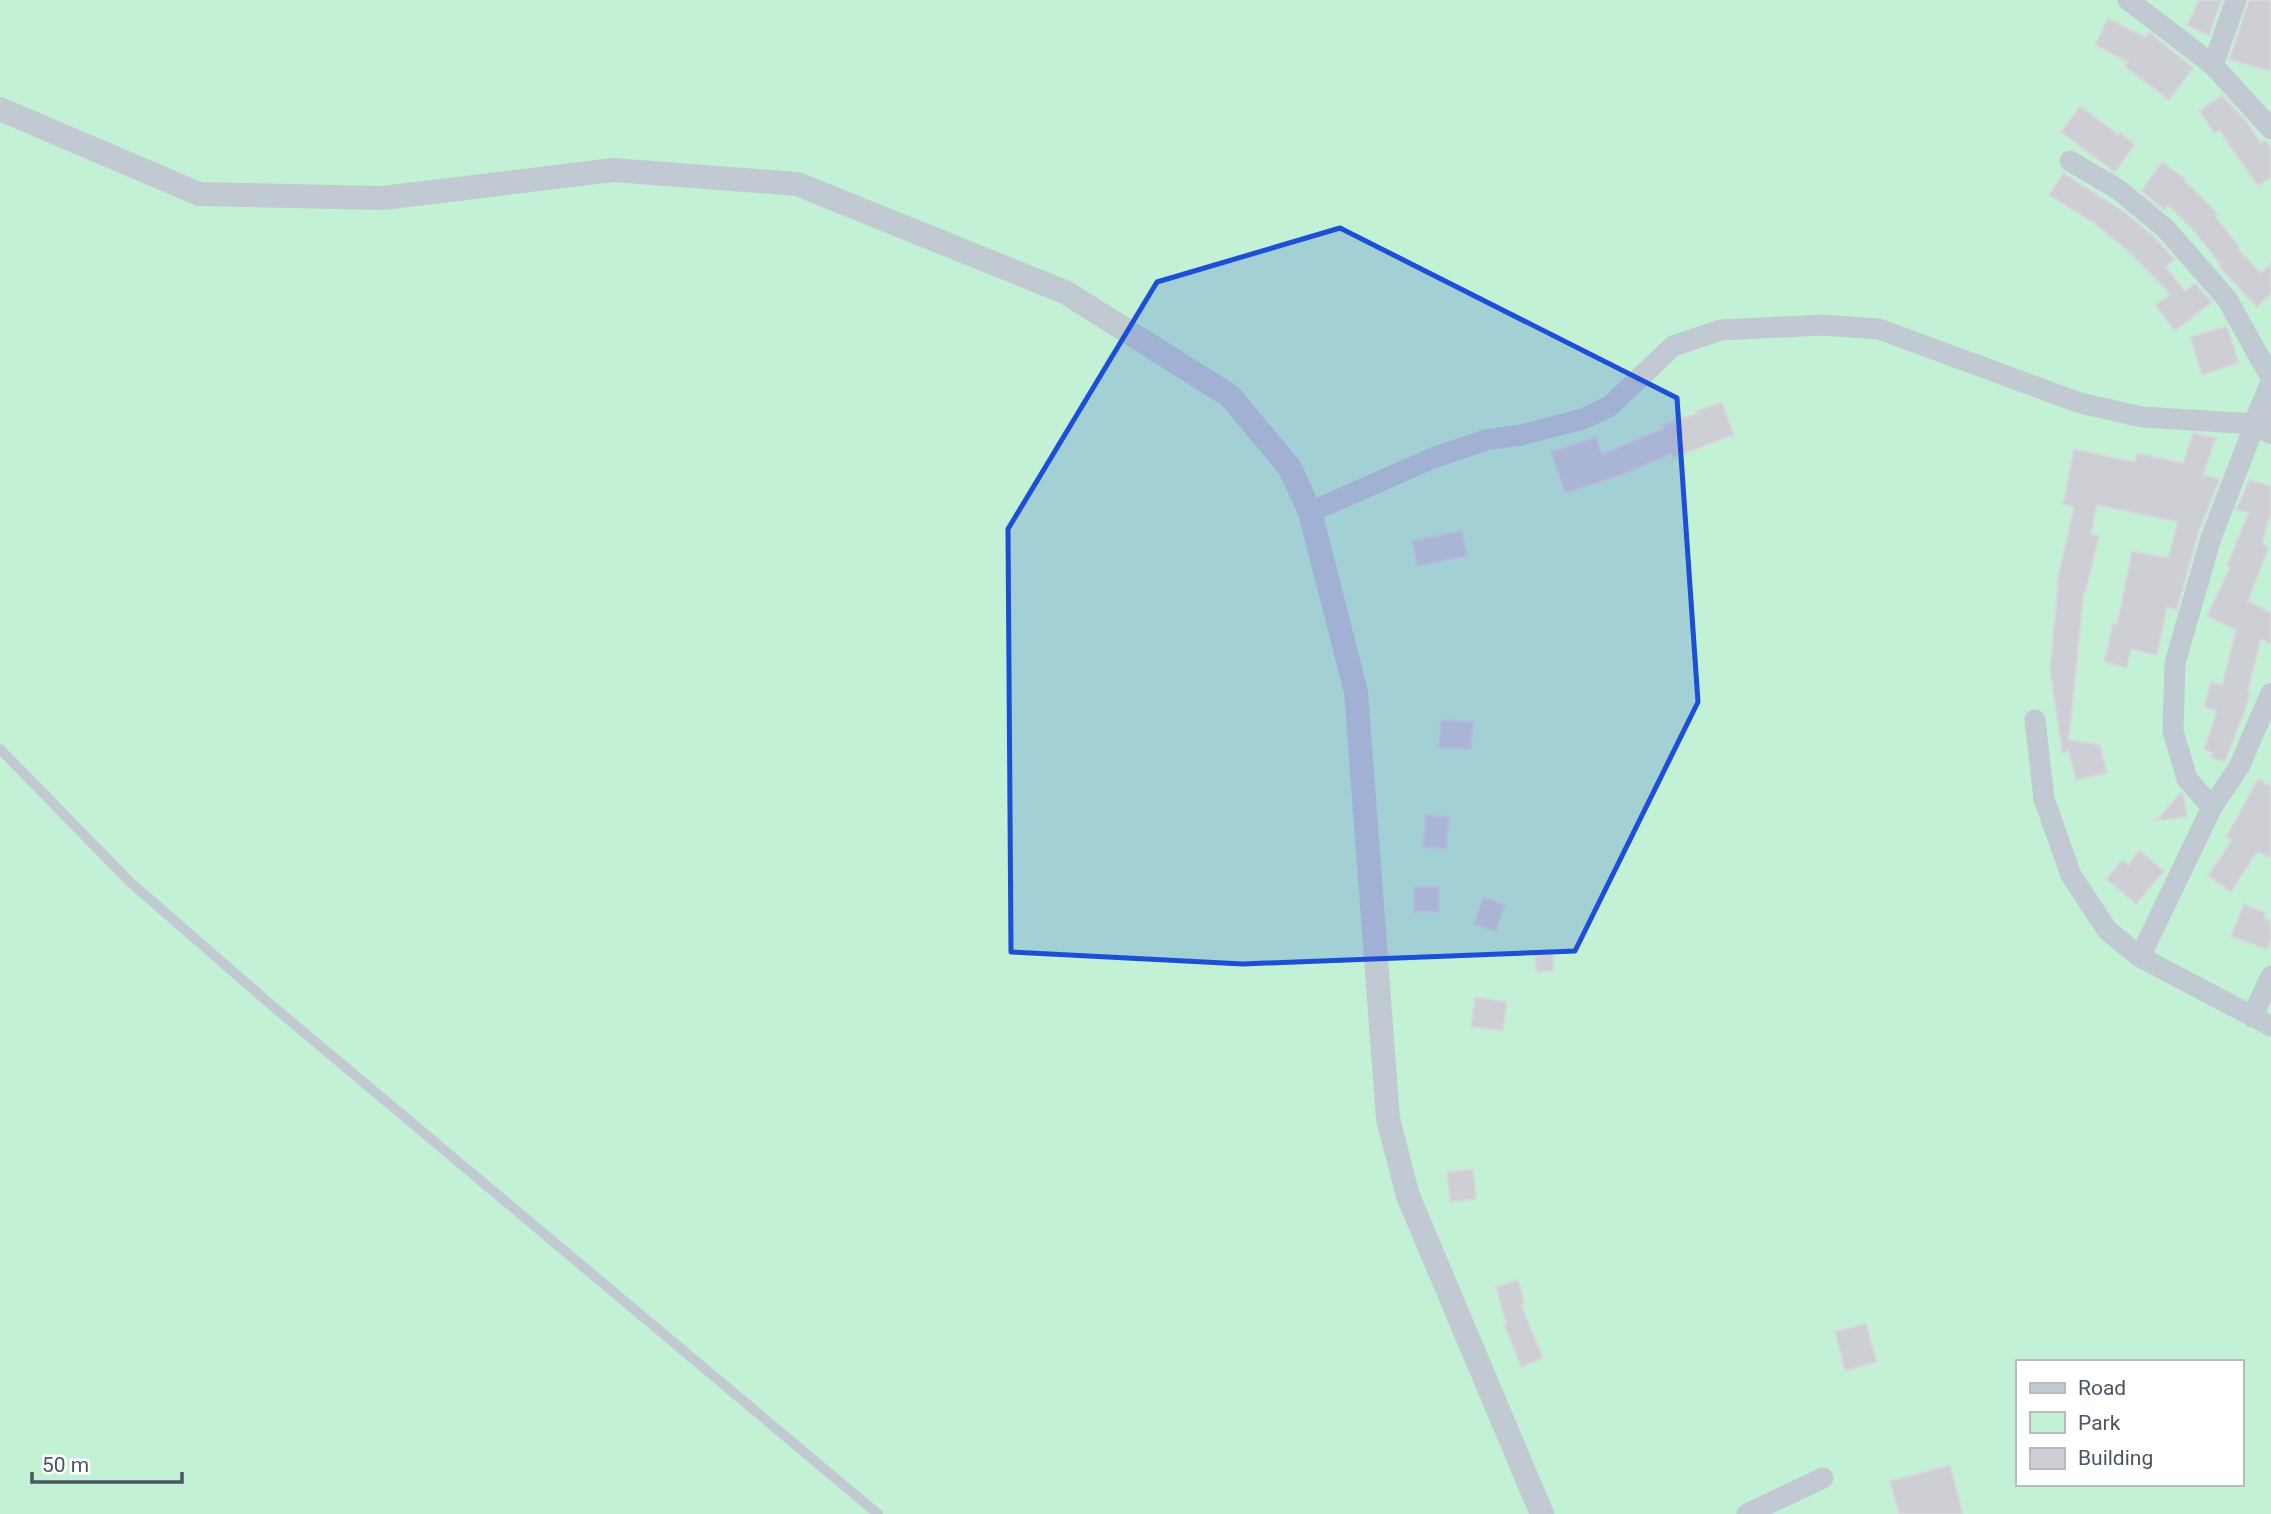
<svg xmlns="http://www.w3.org/2000/svg" width="2271" height="1514" viewBox="0 0 2271 1514" font-family="Roboto,sans-serif">
<style>
.green{fill:#c3f1d5;fill-rule:evenodd}
.building{fill:#cdcfd5;stroke:#d7d9de;stroke-width:2}
.lines{fill:none;stroke-linecap:round;stroke-linejoin:round}
.service{stroke:#c1cad2;stroke-width:10}
.minor{stroke:#c1cad2;stroke-width:21}
.tertiary{stroke:#c1cad2;stroke-width:24}
.marked{fill:#1d4ed8;fill-opacity:0.2;stroke:#1d4ed8;stroke-width:5;stroke-linejoin:round}
</style>
<rect width="100%" height="100%" fill="#f5f3f3"/>
<path class="green" d="M0 0H2271V1514H0ZM2017 1362H2241V1484H2017Z"/>
<path class="building" d="M2199 0H2222L2209 36 2187 25Z
M2249 0H2271V71L2229 60Z
M2108 18 2145 37 2149 32 2193 68 2169 100 2124 66 2128 62 2095 45Z
M2222 95 2247 122 2261 143 2265 140 2271 148V177L2258 186 2219 130 2214 133 2199 111Z
M2080 106 2119 135 2121 133 2135 145 2115 172 2061 132Z
M2162 162 2186 179 2185 181 2217 213 2215 216 2240 248 2238 249 2261 273 2271 264V294L2257 307 2218 266 2220 264 2194 231 2168 205 2164 210 2141 191Z
M2063 173 2126 213 2153 236 2175 259 2166 267 2185 291 2195 283 2212 302 2175 331 2155 305 2170 294 2129 252 2094 223 2049 195Z
M2227 326 2239 363 2202 375 2190 337Z
M1722 402 1734 435 1673 458 1671 454 1624 474 1565 493 1551 452 1596 437 1602 454 1663 429 1662 425 1698 413 1696 411Z
M2193 433 2216 438 2203 475 2220 479 2198 534 2177 610 2167 608 2157 655 2131 649 2127 668 2104 662 2113 623 2117 624 2132 551 2168 558 2178 522 2097 505 2091 534 2099 536 2086 591H2084L2069 740 2100 745 2107 773 2076 780 2068 749V752H2062L2050 670 2058 585H2056L2074 507 2063 504 2074 449 2135 462 2137 453 2183 463Z
M2249 480 2271 486V511L2262 544 2269 547 2248 601 2271 613V644L2261 639 2248 691 2250 692 2243 718 2242 717 2225 762 2210 757 2212 753 2204 749 2217 711 2204 707 2211 682 2222 685 2236 630 2207 616 2230 567 2227 566 2248 513 2236 510Z
M1462 531 1467 556 1417 566 1412 541Z
M1441 720 1473 722 1471 749 1439 748Z
M2258 779 2271 786V858L2257 852 2231 892 2208 876 2232 840 2226 837Z
M2181 792 2184 796 2187 817 2156 821Z
M1426 815 1449 817 1446 849 1423 847Z
M2139 850 2164 871 2136 904 2106 879 2122 860 2128 865Z
M1414 887H1439V912H1414Z
M1483 897 1505 905 1496 932 1474 924Z
M2244 904 2266 913 2264 918 2271 921V940L2267 950 2231 936Z
M1535 953H1553L1554 971 1536 972Z
M1475 997 1507 1002 1503 1031 1471 1027Z
M1473 1169 1476 1199 1450 1202 1447 1172Z
M1518 1280 1525 1304 1521 1305 1543 1358 1521 1367 1504 1324 1506 1323 1496 1287Z
M1866 1323 1877 1362 1845 1371 1835 1332Z
M1950 1465 1963 1514H1899L1890 1481Z"/>
<g class="lines">
<path class="service" d="M0 749 130 882 269 1003 878 1514"/>
<path class="minor" d="M2128 0 2213 65 2271 129
M2213 65 2236 0
M2070 161 2119 190 2166 229 2227 299 2271 378
M1310 512 1433 458 1486 440 1521 435 1583 419 1610 406 1673 346 1721 330 1821 325 1879 329 2080 403 2142 417 2255 424 2211 538 2175 663 2173 731 2187 779 2212 807
M2271 693 2239 767 2212 807 2140 957 2271 1026
M2035 720 2044 799 2071 875 2107 930 2140 957
M2252 1017 2271 976
M1747 1514 1823 1478"/>
<path class="tertiary" d="M0 109 199 194 383 198 613 170 797 184 1065 292 1230 396 1290 468 1310 512 1356 692 1388 1119 1408 1196 1542 1514
M2271 386 2255 424 2271 432"/>
</g>
<path class="marked" d="M1340 228 1677 398 1698 702 1575 951 1243 964 1011 952 1008 529 1157 282Z"/>
<rect x="2016" y="1360" width="228" height="126" fill="#ffffff" stroke="#b7bbc0" stroke-width="2"/>
<rect x="2030" y="1383" width="35" height="10" fill="#c1cad2" stroke="#b7bbc0" stroke-width="2"/>
<text x="2078" y="1395" font-size="21" fill="#4a5661">Road</text>
<rect x="2030" y="1412" width="35" height="21" fill="#c3f1d5" stroke="#b7bbc0" stroke-width="2"/>
<text x="2078" y="1430" font-size="21" fill="#4a5661">Park</text>
<rect x="2030" y="1448" width="35" height="21" fill="#cdcfd5" stroke="#b7bbc0" stroke-width="2"/>
<text x="2078" y="1465" font-size="21" fill="#4a5661">Building</text>
<path d="M32 1472v10h150v-10" fill="none" stroke="#4a5661" stroke-width="3.5"/>
<text x="42" y="1472" font-size="21" fill="#4a5661" stroke="#ffffff" stroke-width="5" paint-order="stroke">50 m</text>
</svg>
